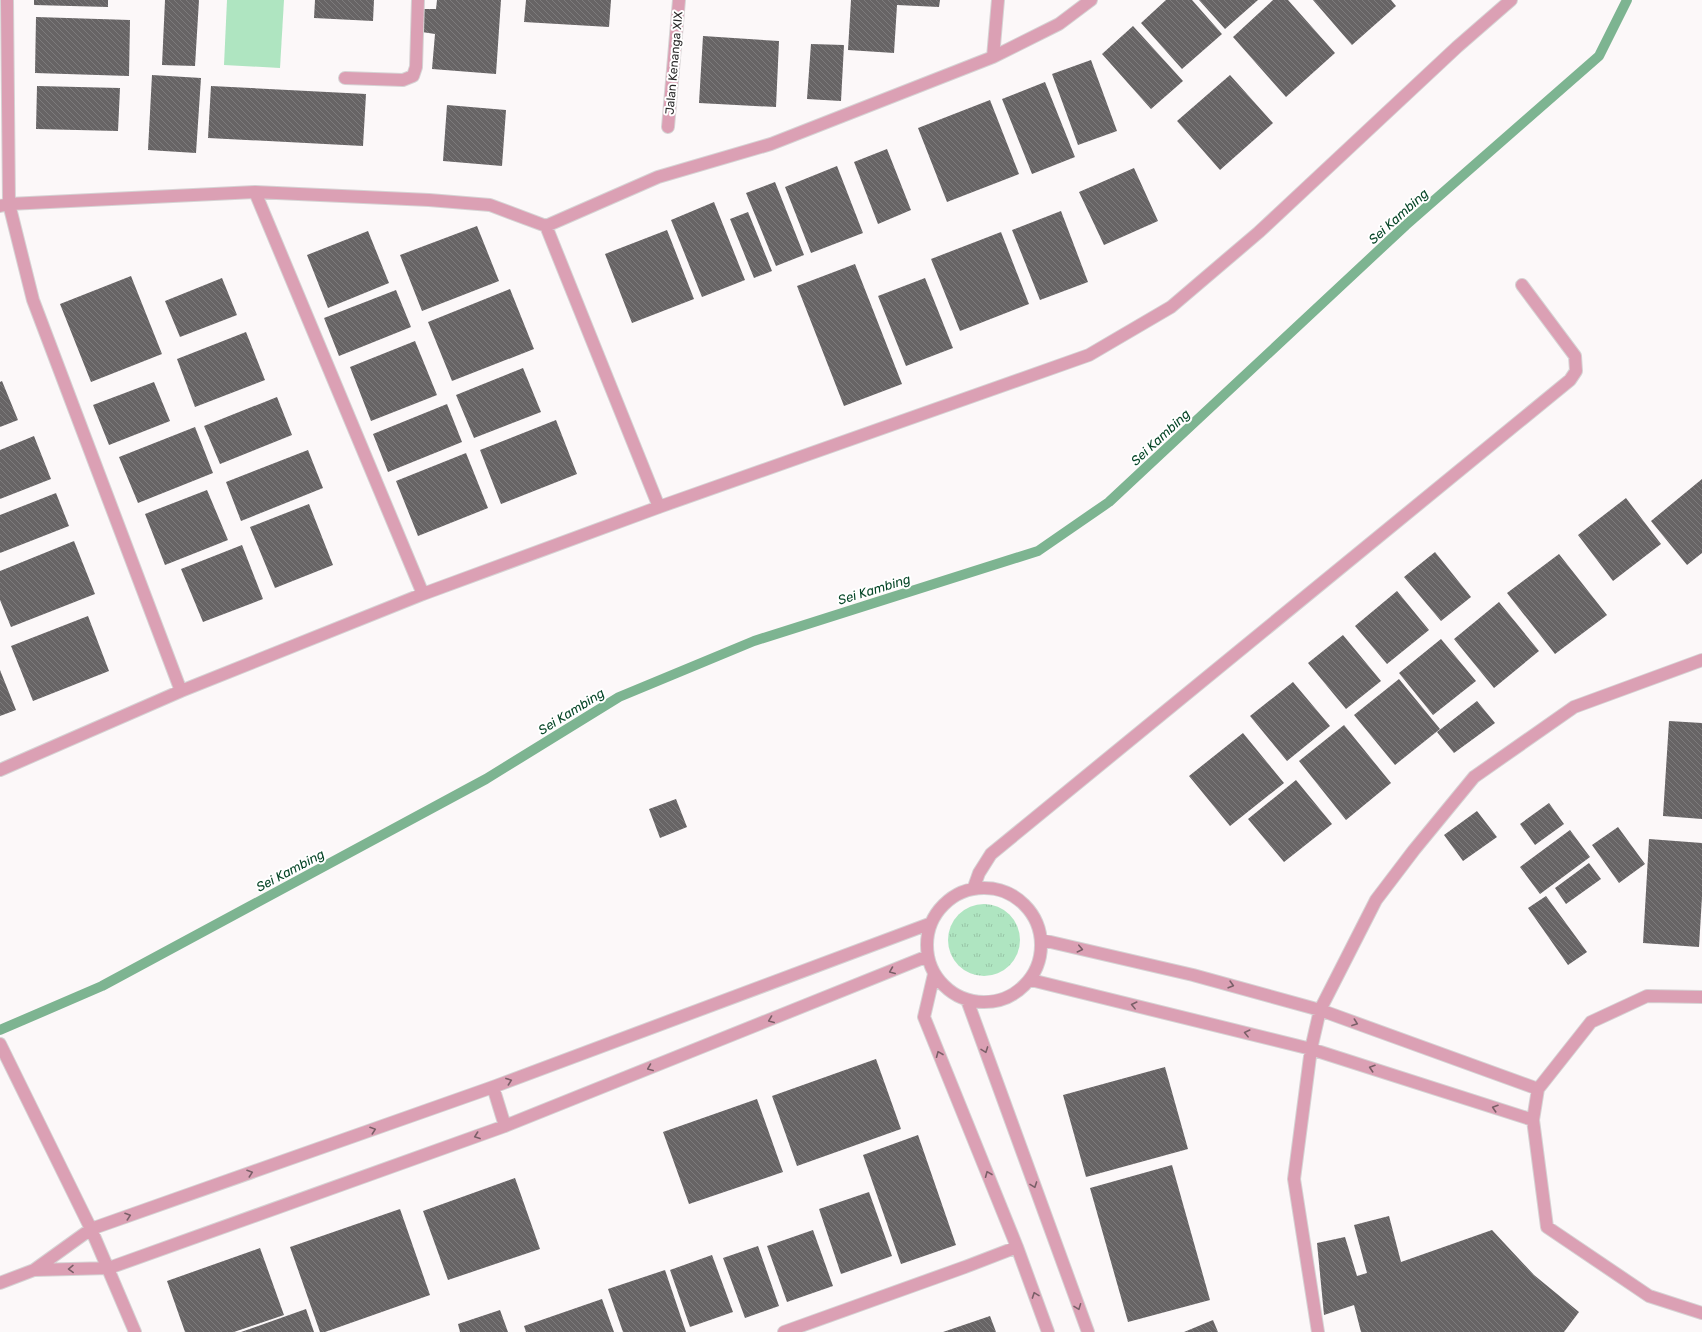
<svg xmlns="http://www.w3.org/2000/svg" width="1702" height="1332" viewBox="0 0 1702 1332" font-family="Rubik,sans-serif">
<style>
.grass{fill:url(#grass-tufts)}
.garden{fill:#afe5c1}
.lines{fill:none;stroke-linecap:round;stroke-linejoin:round}
.stream{stroke:#7db491;stroke-width:10}
.building{fill:url(#building-back-hatch)}
.minor-casing{stroke:#d6d3d4;stroke-width:14}
.minor{stroke:#dba0b4;stroke-width:12}
.oneway{stroke:#7a5f68}
.labels{text-anchor:middle;stroke-width:4;stroke-linejoin:round;paint-order:stroke}
.street-label{font-size:12px;fill:#2a2929;stroke:#fff}
.water-label{font-size:13px;font-style:italic;fill:#064627;stroke:#fff}
</style>
<defs>
<pattern id="grass-tufts" width="24" height="20" patternUnits="userSpaceOnUse"><rect width="24" height="20" fill="#afe5c1"/><path d="M3 7l-1-3M5 7V3M7 7l1-3M15 17l-1-3M17 17v-4M19 17l1-3" fill="none" stroke="#97c4a6"/></pattern>
<pattern id="building-back-hatch" width="6" height="6" patternUnits="userSpaceOnUse"><rect width="6" height="6" fill="#676465"/><path d="M-1 5l2 2M0 0l6 6M5-1l2 2" fill="none" stroke="#7d7b7c"/></pattern>
</defs>
<rect width="100%" height="100%" fill="#fcf8f9"/>
<path class="grass" d="M948 940a36 36 0 1 1 72 0a36 36 0 1 1-72 0Z"/>
<path class="garden" d="M227 0H284L280 68 224 65Z"/>
<g class="lines">
<path class="stream" d="M0 1030 102 986 486 779 619 697 754 641 1038 551 1109 502 1406 225 1599 56 1627 0"/>
</g>
<path class="building" d="M34 0H108V7L34 5Z
M165 0H199L195 66 162 65Z
M315 0H374L373 21 314 18Z
M437 0H501L496 74 432 69 435 34 422 32 424 9H436Z
M526 0H611L609 27 524 22Z
M851 0H940L939 7 897 5 894 53 848 50Z
M1166 0H1192L1222 34 1182 69 1141 23Z
M1199 0H1258L1225 29Z
M1273 0H1288L1335 53 1286 97 1233 37Z
M1313 0H1391L1396 6 1352 45Z
M36 17 130 20 129 76 35 73Z
M1133 26 1183 81 1151 109 1102 54Z
M703 36 779 41 776 107 699 103Z
M811 44 844 45 841 101 807 99Z
M1091 60 1117 131 1078 145 1052 74Z
M152 75 201 78 196 153 148 150Z
M1230 75 1273 123 1220 170 1177 121Z
M1045 82 1075 157 1032 174 1002 99Z
M37 86 120 88 118 131 36 129Z
M211 86 366 94 363 146 208 138Z
M990 100 1019 174 947 202 918 128Z
M447 105 506 110 502 166 443 161Z
M887 149 911 210 878 224 854 162Z
M837 166 863 233 811 253 785 187Z
M1134 168 1158 221 1104 245 1079 192Z
M775 182 804 255 776 266 746 193Z
M714 202 745 280 702 297 671 220Z
M1061 211 1088 282 1040 300 1012 230Z
M748 212 772 271 754 278 730 219Z
M477 226 499 281 422 311 400 255Z
M667 230 694 299 632 323 605 254Z
M368 231 389 283 328 308 307 255Z
M1001 232 1029 304 960 331 931 259Z
M855 264 902 384 844 406 797 286Z
M131 276 162 354 91 382 60 304Z
M222 278 237 315 180 337 165 301Z
M925 278 953 348 906 366 878 296Z
M510 289 534 349 452 381 428 322Z
M396 290 411 327 339 356 324 318Z
M246 332 265 380 195 407 177 359Z
M415 341 437 395 371 421 350 367Z
M523 368 541 412 474 438 456 395Z
M2 381 18 420 0 427V382Z
M154 382 170 421 109 445 93 405Z
M277 397 292 435 220 464 204 426Z
M447 404 462 442 388 472 373 434Z
M556 420 577 474 501 504 480 450Z
M195 427 213 473 138 503 119 457Z
M34 436 51 479 0 499V450Z
M308 450 323 488 241 521 226 482Z
M466 453 488 508 418 536 396 481Z
M1702 479V553L1687 565 1651 521Z
M207 490 228 540 165 565 145 514Z
M56 493 69 526 0 553V515Z
M1626 498 1661 544 1613 581 1578 535Z
M309 504 333 565 275 588 250 527Z
M74 541 95 594 11 627 0 600V571Z
M242 545 263 599 203 622 181 569Z
M1435 552 1471 597 1441 621 1404 577Z
M1559 554 1607 615 1555 654 1507 593Z
M1397 591 1429 630 1387 664 1355 626Z
M1499 602 1539 651 1494 688 1454 639Z
M88 616 109 671 33 701 11 646Z
M1343 635 1381 681 1346 709 1308 663Z
M1441 639 1476 681 1433 715 1399 673Z
M0 670 16 710 0 716Z
M1399 679 1440 729 1395 765 1354 715Z
M1293 682 1330 726 1287 761 1250 716Z
M1477 701 1495 723 1454 753 1437 732Z
M1669 721 1702 723V819L1663 816Z
M1344 725 1391 783 1346 820 1299 761Z
M1243 733 1284 783 1230 826 1189 776Z
M1296 780 1332 824 1284 862 1248 819Z
M676 799 687 827 660 838 649 809Z
M1549 803 1564 824 1535 845 1520 824Z
M1477 811 1497 837 1463 861 1444 835Z
M1618 827 1645 864 1619 883 1592 845Z
M1570 830 1590 857 1540 894 1520 867Z
M1649 839 1702 843V897L1699 947 1643 943Z
M1589 863 1601 879 1566 904 1555 888Z
M1546 896 1587 952 1568 965 1528 908Z
M876 1059 901 1129 797 1166 772 1096Z
M1165 1067 1188 1149 1086 1177 1063 1095Z
M757 1099 783 1172 689 1204 663 1132Z
M918 1135 956 1245 901 1264 863 1155Z
M1172 1165 1210 1300 1128 1322 1090 1188Z
M515 1178 540 1249 448 1280 423 1211Z
M869 1192 892 1256 841 1274 819 1209Z
M400 1209 430 1295 325 1332H320L290 1247Z
M1389 1216 1401 1262 1492 1230 1534 1275 1579 1312 1564 1332H1361L1354 1305 1324 1315 1317 1243 1345 1237 1357 1276 1367 1273 1354 1225Z
M813 1230 833 1286 787 1302 767 1246Z
M758 1246 779 1306 745 1318 723 1258Z
M260 1248 284 1315 234 1332H185L167 1281Z
M712 1255 733 1312 690 1327 670 1270Z
M665 1270 686 1332H623L608 1289Z
M602 1299 614 1332H526L524 1326Z
M306 1309 314 1332H241Z
M500 1310 508 1332H460L458 1324Z
M990 1316 996 1332H943Z
M1213 1320 1218 1332H1184Z"/>
<g class="lines">
<g class="minor-casing">
<path id="minor" d="M7 0 9 204 33 300 181 691
M993 57 998 0
M345 78 403 80 413 76 416 67 418 0
M668 127 679 0
M255 192 423 594
M0 206 9 204 255 192 429 200 490 205 546 226 659 507
M546 226 658 177 771 144 993 57 1059 24 1091 0
M0 770 181 691 423 594 659 507 1089 355 1171 307 1259 232 1457 47 1511 0
M974 887 979 873 991 854 1570 380 1576 371 1575 356 1522 285
M927 945a57 57 0 1 1 114 0a57 57 0 1 1-114 0Z
M1042 940 1193 975 1320 1010 1538 1089
M934 974 924 1017 1017 1247 1048 1332
M1031 980 1311 1049 1533 1120
M1702 997 1647 996 1591 1022 1538 1089 1533 1120 1547 1227 1649 1296 1702 1313
M967 1000 1088 1332
M0 1044 91 1229 135 1332
M493 1087 505 1126
M34 1270 109 1268 505 1126 928 956
M0 1283 34 1270 91 1229 493 1087 929 924
M784 1332 965 1267 1017 1247
M1318 1332 1294 1179 1311 1049 1320 1010 1376 900 1414 850 1474 777 1574 707 1702 660"/>
</g>
<use href="#minor" class="minor"/>
</g>
<defs><path id="oneway-chevron" d="M-2-3.5L2.5 0L-2 3.5" fill="none" stroke-width="1.6" stroke-linecap="round" stroke-linejoin="round"/></defs>
<g class="oneway">
<use href="#oneway-chevron" transform="translate(1080 949) rotate(13)"/>
<use href="#oneway-chevron" transform="translate(892 971) rotate(158)"/>
<use href="#oneway-chevron" transform="translate(1231 985) rotate(16)"/>
<use href="#oneway-chevron" transform="translate(1134 1005) rotate(-166)"/>
<use href="#oneway-chevron" transform="translate(771 1020) rotate(158)"/>
<use href="#oneway-chevron" transform="translate(1355 1023) rotate(20)"/>
<use href="#oneway-chevron" transform="translate(1247 1033) rotate(-166)"/>
<use href="#oneway-chevron" transform="translate(985 1050) rotate(70)"/>
<use href="#oneway-chevron" transform="translate(939 1054) rotate(-112)"/>
<use href="#oneway-chevron" transform="translate(650 1068) rotate(158)"/>
<use href="#oneway-chevron" transform="translate(1372 1068) rotate(-162)"/>
<use href="#oneway-chevron" transform="translate(509 1081) rotate(-20)"/>
<use href="#oneway-chevron" transform="translate(1495 1108) rotate(-162)"/>
<use href="#oneway-chevron" transform="translate(373 1130) rotate(-19)"/>
<use href="#oneway-chevron" transform="translate(477 1136) rotate(160)"/>
<use href="#oneway-chevron" transform="translate(250 1173) rotate(-19)"/>
<use href="#oneway-chevron" transform="translate(988 1174) rotate(-112)"/>
<use href="#oneway-chevron" transform="translate(1034 1185) rotate(70)"/>
<use href="#oneway-chevron" transform="translate(128 1216) rotate(-19)"/>
<use href="#oneway-chevron" transform="translate(71 1269) rotate(179)"/>
<use href="#oneway-chevron" transform="translate(1035 1295) rotate(-110)"/>
<use href="#oneway-chevron" transform="translate(1078 1307) rotate(69)"/>
</g>
<g class="labels">
<g class="street-label">
<text transform="translate(674 63) rotate(-85)" y="4">Jalan Kenanga XIX</text>
</g>
<g class="water-label">
<text transform="translate(1398 216) rotate(-42)" y="5">Sei Kambing</text>
<text transform="translate(1160 437) rotate(-43)" y="5">Sei Kambing</text>
<text transform="translate(874 589) rotate(-17)" y="5">Sei Kambing</text>
<text transform="translate(571 711) rotate(-32)" y="5">Sei Kambing</text>
<text transform="translate(290 870) rotate(-28)" y="5">Sei Kambing</text>
</g>
</g>
</svg>
